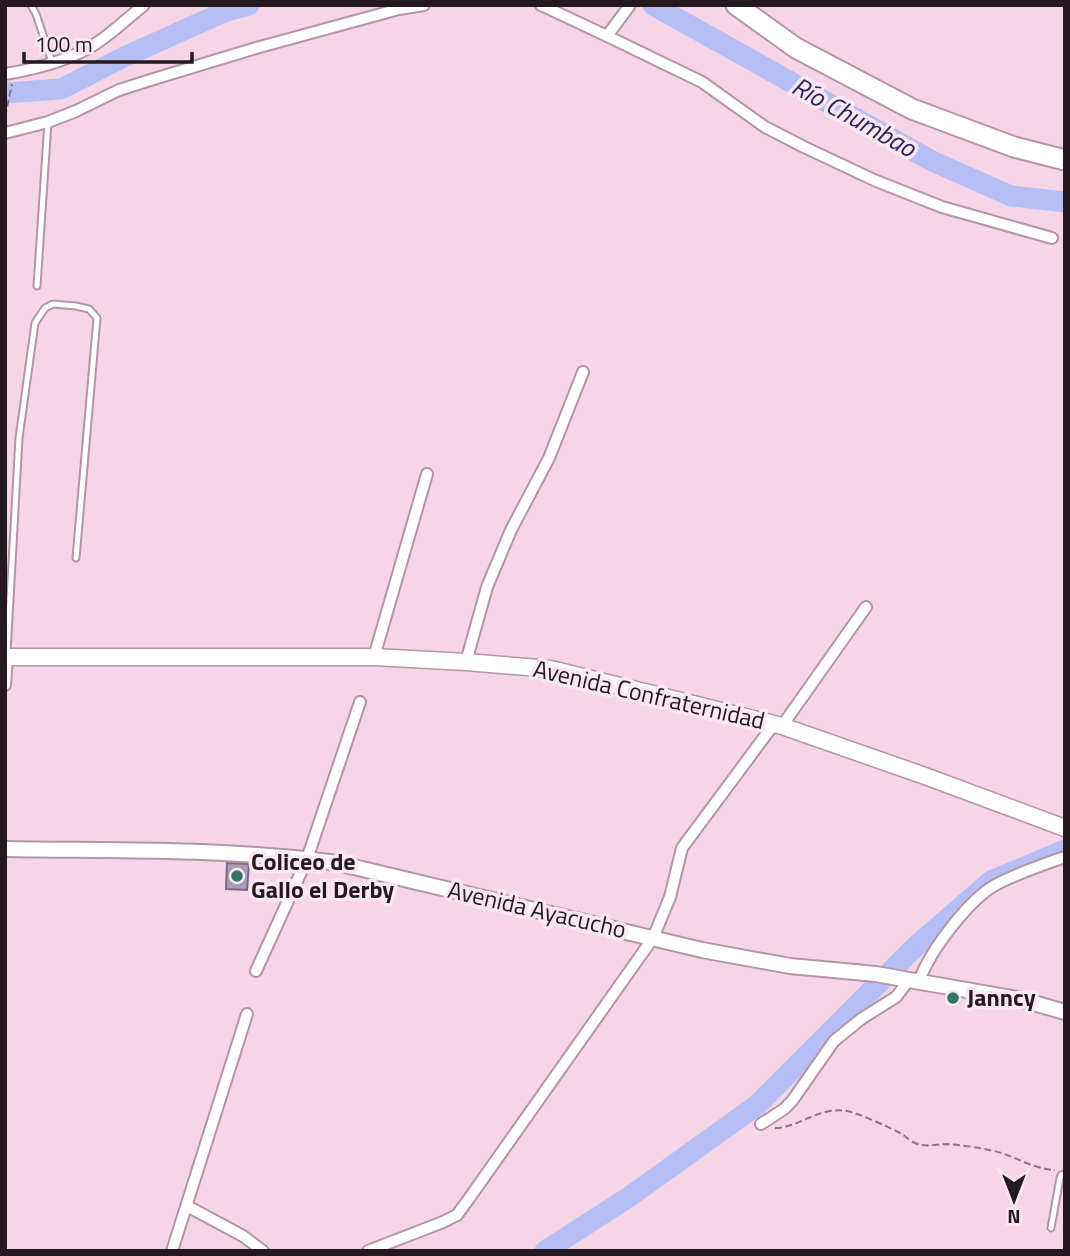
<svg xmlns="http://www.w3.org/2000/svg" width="1070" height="1256" viewBox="0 0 1070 1256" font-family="'Titillium Web',sans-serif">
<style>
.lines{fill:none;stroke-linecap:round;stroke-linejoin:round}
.river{stroke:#b6bff5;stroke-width:21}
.building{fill:#ad9db8;stroke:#796a83;stroke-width:2}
.service-casing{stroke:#b495a5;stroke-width:9}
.minor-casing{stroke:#b495a5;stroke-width:14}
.tertiary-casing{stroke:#b495a5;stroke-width:18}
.secondary-casing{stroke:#b495a5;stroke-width:19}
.trunk-casing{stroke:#b495a5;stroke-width:23}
.path{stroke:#89747f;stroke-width:2;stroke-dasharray:7 3.5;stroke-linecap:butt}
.service{stroke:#fff;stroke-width:5}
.minor{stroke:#fff;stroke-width:10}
.tertiary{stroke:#fff;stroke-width:14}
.secondary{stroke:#fff;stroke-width:16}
.trunk{stroke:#fff;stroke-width:19}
.poi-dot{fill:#347564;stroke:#fbe7f1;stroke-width:2.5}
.labels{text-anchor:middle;stroke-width:7;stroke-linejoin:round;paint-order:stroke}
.street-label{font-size:24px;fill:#24191f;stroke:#fbe7f1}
.poi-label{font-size:24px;font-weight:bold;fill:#24191f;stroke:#fbe7f1;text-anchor:start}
.water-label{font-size:26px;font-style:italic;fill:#252664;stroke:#fbe7f1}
</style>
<rect width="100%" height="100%" fill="#f6d6e6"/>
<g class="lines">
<path class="river" d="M653 5 932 161 1011 196 1065 202
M5 93 61 89 124 57 224 12 249 5
M545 1251 629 1197 757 1105 915 947 991 881 1065 850"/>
</g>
<path class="building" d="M227 863 249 864 247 890 226 889Z"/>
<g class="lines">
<g class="service-casing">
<path id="service" d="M31 5 36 14 52 62
M37 286 48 122
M7 653 19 438 35 323 45 308 53 304 76 306 89 309 97 318 76 558
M1051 1228 1060 1178 1061 1175 1065 1174"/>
</g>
<g class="minor-casing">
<path id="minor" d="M541 5 607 36 702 82 765 127 804 147 874 180 942 207 1052 238
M607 36 630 5
M5 74C30 70 58 63 81 52 104 41 124 21 144 5
M5 133 48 122 76 111 119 90 157 78 256 48 399 9 424 5
M374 657 427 474
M466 662 487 587 511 530 549 458 583 372
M5 685 7 657
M782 726 866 607
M256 971 307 859 360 702
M919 981C930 951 970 897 999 883 1019 873 1044 864 1065 857
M761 1124 784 1109 792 1101 834 1041 861 1019 896 997 909 980
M187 1206 243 1236 263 1251
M172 1251 247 1014
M368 1251 443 1222 457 1215 468 1200 653 938 670 897 682 848 774 724"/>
</g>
<g class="tertiary-casing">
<path id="tertiary" d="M5 849C116 851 227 848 337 863L702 950 790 966 876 974 909 980 1023 1000 1065 1012"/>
</g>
<g class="secondary-casing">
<path id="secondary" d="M5 657H374L466 662 551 669 782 726 925 776 1065 828"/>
</g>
<g class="trunk-casing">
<path id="trunk" d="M736 5 796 48 912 109 1014 147 1065 160"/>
</g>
<path class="path" d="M5 117 12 84
M775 1128C799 1128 819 1106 847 1111 858 1113 891 1128 902 1134 906 1137 910 1141 915 1143 926 1148 936 1144 947 1144 960 1145 976 1147 989 1150 1013 1154 1031 1169 1055 1170"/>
<use href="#service" class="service"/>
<use href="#minor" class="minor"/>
<use href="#tertiary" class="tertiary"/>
<use href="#secondary" class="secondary"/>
<use href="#trunk" class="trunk"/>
</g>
<g class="poi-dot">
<circle cx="237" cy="876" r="7"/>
<circle cx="953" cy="998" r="7"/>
</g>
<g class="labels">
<g class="street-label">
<text transform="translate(649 695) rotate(13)" y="8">Avenida Confraternidad</text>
<text transform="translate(537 910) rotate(13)" y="8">Avenida Ayacucho</text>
</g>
<g class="poi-label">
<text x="251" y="870">Coliceo de<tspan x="251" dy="28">Gallo el Derby</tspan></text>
<text x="967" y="1006">Janncy</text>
</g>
<g class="water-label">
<text transform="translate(854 117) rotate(29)" y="9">Río Chumbao</text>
</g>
</g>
<rect width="1070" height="1256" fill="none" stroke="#24191f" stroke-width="14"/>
<g transform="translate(1014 1200) rotate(180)" stroke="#fbe7f1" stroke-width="5" paint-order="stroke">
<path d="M0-5L12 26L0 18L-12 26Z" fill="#24191f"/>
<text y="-10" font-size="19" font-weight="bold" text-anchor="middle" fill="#24191f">N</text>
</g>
<path d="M24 52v10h168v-10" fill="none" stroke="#24191f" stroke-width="3.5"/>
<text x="35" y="52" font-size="21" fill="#24191f" stroke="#fbe7f1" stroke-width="5" paint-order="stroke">100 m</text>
</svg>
